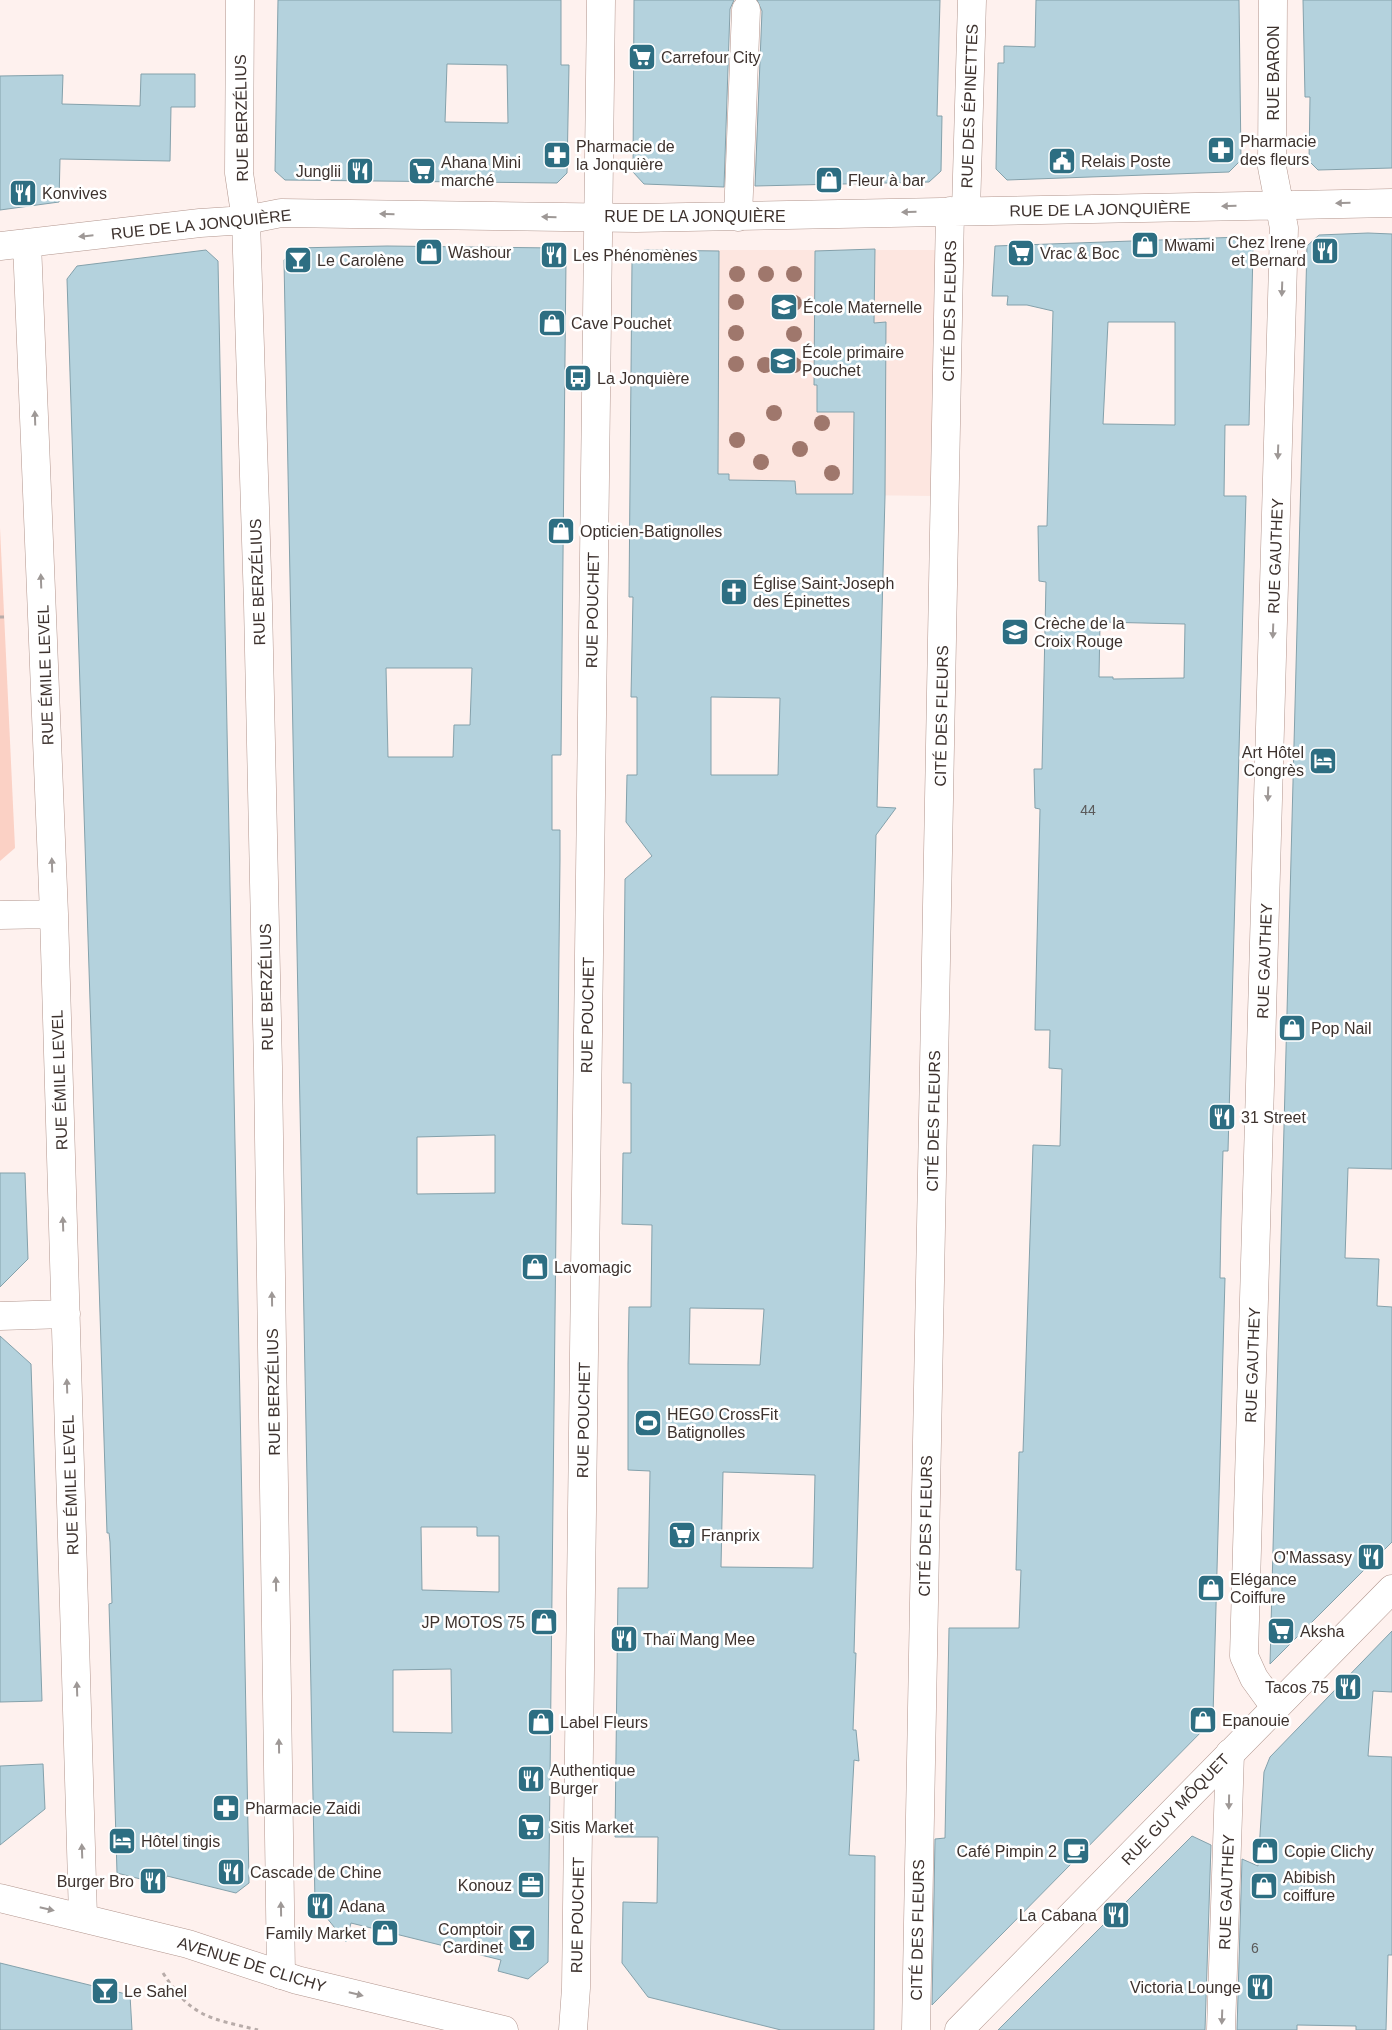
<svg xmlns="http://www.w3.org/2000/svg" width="1392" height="2030" viewBox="0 0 1392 2030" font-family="Arial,sans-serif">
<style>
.built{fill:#fde6e0}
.green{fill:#fbd1c5}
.building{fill:#b4d2dd;stroke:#84a1ab;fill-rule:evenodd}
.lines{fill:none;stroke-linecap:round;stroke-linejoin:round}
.street-casing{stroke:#b2968e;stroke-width:29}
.secondary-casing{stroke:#b2968e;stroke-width:29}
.path{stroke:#b8aca9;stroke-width:3;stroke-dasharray:4 4;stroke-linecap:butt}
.street{stroke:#fff;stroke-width:28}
.secondary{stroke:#fff;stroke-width:28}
.tree{fill:#9f776c}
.oneway{fill:#9e9896}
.labels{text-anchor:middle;stroke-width:5;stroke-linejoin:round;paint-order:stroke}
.number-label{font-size:14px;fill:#5b5a5a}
.poi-label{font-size:16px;fill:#3d322e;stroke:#fff;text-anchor:start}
.street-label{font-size:16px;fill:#3d322e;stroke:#fff}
</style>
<rect width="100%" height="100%" fill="#fef1ee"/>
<path class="built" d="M644 250H938L933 496 630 492 632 261Z"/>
<path class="green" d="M0 528 15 848 0 861Z"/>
<path class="building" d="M278 0H561V65H569L567 173 557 183 285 180 275 171ZM447 64 507 65 508 123 445 122Z
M634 0H734L730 9 724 187 644 184 633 172Z
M757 0H940L937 116H942L941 171 929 182 755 186 762 11Z
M1036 0H1239L1241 160 1229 172 1007 180 996 169 998 63H1004V46L1035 47Z
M1303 0H1392V168L1318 170 1309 161 1310 97H1305Z
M141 74H195V107H171L170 161 60 159 59 202 0 210V76L63 75 62 104 140 106Z
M1368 233 1392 234V1169L1348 1168 1345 1258 1379 1259 1377 1306 1392 1307V1542L1270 1664 1307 246 1319 235Z
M1241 237 1253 249 1249 425H1225L1224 496H1246L1228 1151H1223L1221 1220 1220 1278H1225L1213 1716 1209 1724 932 2005 935 1839 945 1838 949 1628H1019L1021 1570H1016L1019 1452H1023L1033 1145 1060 1146 1062 1069 1049 1068 1050 1030H1035L1040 809 1035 808 1034 769H1042L1046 582 1039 581 1038 526H1047L1053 311 1027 305H1007L1008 296H992L995 246ZM1108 322H1175V425L1103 424ZM1100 622 1185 624 1184 678 1113 679V677H1099Z
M387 246 555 248 566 260 561 755H552V830H560V859L548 1962 528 1979 498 1971 501 1960 351 1923 346 1942 315 1903 284 260 295 248ZM386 668H472L470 725H454L453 757H388ZM495 1135V1193L417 1194V1137ZM421 1527H477V1536H499V1592L422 1590ZM451 1669 452 1733 393 1732V1670Z
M875 249 874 323 886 322 885 496 877 807 896 808 876 835 854 1653H856L853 1730H856L859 1761 854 1760 849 1855 875 1856 874 2030H781L648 1997 622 1963 623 1902 657 1903 658 1837H615L618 1588H648L650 1471 628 1470V1364L629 1307H651L652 1225 622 1224 623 1153H631V1083H623L625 879 652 856 626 822 627 775H637V697H631L633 597H629L632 261 644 250 719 251 718 474H729V480L795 481 796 494H853L854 412H817V385H814L815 251ZM711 697 780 698 778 775H711ZM690 1308 764 1309 760 1365 689 1364ZM723 1472 815 1475 813 1568 721 1567Z
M206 250 218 261 244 1610 249 1883 236 1893 167 1876 164 1885 117 1873 109 1604 112 1603 110 1542 109 1533H107L67 279 77 266Z
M0 1173H25L28 1259 0 1287Z
M0 1336 31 1364 42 1701 0 1702Z
M1392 1631V1692L1373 1691 1368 1756 1392 1757V1955H1388L1386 2030H1356V2026L1297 2025V2030H1237L1242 1859 1258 1866 1264 1772 1270 1757Z
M43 1764 45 1809 0 1845V1766Z
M1192 1836 1211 1845 1205 2030H998Z
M0 1963 130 1995 132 2030H0Z"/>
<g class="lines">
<g class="street-casing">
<path id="street" d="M240 0 239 173 246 220 258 604 268 1067 281 1975
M1273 0 1272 167 1284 228 1244 1656 1254 1678 1275 1707
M966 211 972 0
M738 217 746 10
M27 243 54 914 83 1917
M0 246 200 223 246 220 281 213 636 218 1392 203
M0 915 54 914
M0 1316 66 1314
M916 2030 950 211
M1221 2030 1230 1753"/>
</g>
<g class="secondary-casing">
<path id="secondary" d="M0 1898 188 1944 297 1980 504 2030
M573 2030 576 1988 601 0
M959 2030 1392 1589"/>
</g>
<path class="path" d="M0 617H5
M163 1973C192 2018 209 2018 258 2030"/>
<use href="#street" class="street"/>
<use href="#secondary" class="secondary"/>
</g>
<g class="tree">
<circle cx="737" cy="274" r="8"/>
<circle cx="766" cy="274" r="8"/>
<circle cx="794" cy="274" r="8"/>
<circle cx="736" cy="302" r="8"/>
<circle cx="794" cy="303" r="8"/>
<circle cx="736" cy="333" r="8"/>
<circle cx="794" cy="334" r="8"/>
<circle cx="736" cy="364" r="8"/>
<circle cx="765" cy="365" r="8"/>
<circle cx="794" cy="365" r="8"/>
<circle cx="774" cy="413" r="8"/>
<circle cx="822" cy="423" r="8"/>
<circle cx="737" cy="440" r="8"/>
<circle cx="800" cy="449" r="8"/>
<circle cx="761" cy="462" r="8"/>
<circle cx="832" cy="473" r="8"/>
</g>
<defs><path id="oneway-solid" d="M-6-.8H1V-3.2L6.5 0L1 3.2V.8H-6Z" transform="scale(1.25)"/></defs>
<g class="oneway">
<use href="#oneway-solid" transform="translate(1343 203) rotate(179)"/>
<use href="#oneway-solid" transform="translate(1229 206) rotate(179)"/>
<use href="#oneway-solid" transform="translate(909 212) rotate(179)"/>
<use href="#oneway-solid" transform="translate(387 214) rotate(-179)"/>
<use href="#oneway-solid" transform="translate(549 217) rotate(-179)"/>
<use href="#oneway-solid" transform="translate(86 236) rotate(174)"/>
<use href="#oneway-solid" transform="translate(1282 289) rotate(92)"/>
<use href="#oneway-solid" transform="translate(35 418) rotate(-92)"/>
<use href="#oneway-solid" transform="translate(1278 452) rotate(92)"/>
<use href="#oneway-solid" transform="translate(41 581) rotate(-92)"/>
<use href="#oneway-solid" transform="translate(1273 631) rotate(92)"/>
<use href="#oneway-solid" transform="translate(1268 794) rotate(92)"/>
<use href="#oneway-solid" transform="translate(52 865) rotate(-92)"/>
<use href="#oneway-solid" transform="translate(63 1224) rotate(-92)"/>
<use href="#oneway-solid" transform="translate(272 1299) rotate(-91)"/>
<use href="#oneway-solid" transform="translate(67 1386) rotate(-92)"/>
<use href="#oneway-solid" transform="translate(276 1584) rotate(-91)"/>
<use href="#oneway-solid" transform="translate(77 1689) rotate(-92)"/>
<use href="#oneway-solid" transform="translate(279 1746) rotate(-91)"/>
<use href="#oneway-solid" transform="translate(1229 1802) rotate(91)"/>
<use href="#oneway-solid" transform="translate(82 1851) rotate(-92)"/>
<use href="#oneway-solid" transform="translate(47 1909) rotate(13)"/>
<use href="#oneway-solid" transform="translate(281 1909) rotate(-91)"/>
<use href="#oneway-solid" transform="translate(356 1994) rotate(14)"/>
<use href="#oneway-solid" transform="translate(1222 2017) rotate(92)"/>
</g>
<defs>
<g id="supermarket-square" transform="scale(1.4375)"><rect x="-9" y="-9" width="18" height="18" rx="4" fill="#2d6e82" stroke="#fff"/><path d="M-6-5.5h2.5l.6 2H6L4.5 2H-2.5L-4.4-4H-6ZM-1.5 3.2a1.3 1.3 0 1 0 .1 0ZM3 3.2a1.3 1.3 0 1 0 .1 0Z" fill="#fff"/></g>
<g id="pharmacy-square" transform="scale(1.4375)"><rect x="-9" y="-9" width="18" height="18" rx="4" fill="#2d6e82" stroke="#fff"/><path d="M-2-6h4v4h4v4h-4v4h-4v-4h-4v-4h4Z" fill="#fff"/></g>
<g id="civic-square" transform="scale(1.4375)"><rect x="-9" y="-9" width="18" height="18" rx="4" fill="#2d6e82" stroke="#fff"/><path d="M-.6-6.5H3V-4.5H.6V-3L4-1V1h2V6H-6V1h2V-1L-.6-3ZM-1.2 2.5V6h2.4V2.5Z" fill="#fff"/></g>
<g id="restaurant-square" transform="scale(1.4375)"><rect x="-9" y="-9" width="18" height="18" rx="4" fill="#2d6e82" stroke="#fff"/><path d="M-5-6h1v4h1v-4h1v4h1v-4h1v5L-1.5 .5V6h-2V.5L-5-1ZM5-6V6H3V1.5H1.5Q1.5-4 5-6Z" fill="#fff"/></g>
<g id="shop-square" transform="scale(1.4375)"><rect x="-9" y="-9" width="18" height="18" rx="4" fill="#2d6e82" stroke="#fff"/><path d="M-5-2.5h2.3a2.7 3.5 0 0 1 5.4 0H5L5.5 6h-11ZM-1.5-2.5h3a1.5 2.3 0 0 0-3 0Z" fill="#fff"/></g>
<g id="bar-square" transform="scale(1.4375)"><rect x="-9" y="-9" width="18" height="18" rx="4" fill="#2d6e82" stroke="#fff"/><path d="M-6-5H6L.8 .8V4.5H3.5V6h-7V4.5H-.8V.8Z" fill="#fff"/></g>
<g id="school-square" transform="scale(1.4375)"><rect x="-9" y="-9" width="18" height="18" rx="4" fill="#2d6e82" stroke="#fff"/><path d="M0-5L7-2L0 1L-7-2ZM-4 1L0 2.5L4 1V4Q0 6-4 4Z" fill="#fff"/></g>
<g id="bus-square" transform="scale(1.4375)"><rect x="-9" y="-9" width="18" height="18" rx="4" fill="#2d6e82" stroke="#fff"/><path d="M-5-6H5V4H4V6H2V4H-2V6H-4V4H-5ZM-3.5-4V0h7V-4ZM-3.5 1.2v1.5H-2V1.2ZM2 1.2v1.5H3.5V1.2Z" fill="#fff"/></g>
<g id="church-square" transform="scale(1.4375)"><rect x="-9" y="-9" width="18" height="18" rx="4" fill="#2d6e82" stroke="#fff"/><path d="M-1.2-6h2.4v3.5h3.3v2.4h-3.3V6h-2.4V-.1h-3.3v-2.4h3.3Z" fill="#fff"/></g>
<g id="hotel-square" transform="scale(1.4375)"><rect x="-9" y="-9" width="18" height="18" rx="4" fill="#2d6e82" stroke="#fff"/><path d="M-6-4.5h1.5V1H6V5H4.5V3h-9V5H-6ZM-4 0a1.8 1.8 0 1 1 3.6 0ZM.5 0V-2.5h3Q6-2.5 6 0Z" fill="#fff"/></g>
<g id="stadium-square" transform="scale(1.4375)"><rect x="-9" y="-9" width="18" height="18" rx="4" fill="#2d6e82" stroke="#fff"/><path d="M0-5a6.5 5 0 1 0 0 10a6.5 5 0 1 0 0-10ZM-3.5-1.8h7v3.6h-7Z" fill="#fff"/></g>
<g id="cafe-square" transform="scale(1.4375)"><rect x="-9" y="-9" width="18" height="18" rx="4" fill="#2d6e82" stroke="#fff"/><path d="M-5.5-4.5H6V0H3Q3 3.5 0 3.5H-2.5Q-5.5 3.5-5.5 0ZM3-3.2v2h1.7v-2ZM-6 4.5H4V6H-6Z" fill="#fff"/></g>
<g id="office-square" transform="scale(1.4375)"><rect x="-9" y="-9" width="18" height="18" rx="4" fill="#2d6e82" stroke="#fff"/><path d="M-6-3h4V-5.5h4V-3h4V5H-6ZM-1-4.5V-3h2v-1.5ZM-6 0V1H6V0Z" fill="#fff"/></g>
</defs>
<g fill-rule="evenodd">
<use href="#supermarket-square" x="642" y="57"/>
<use href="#pharmacy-square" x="1221" y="150"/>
<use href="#pharmacy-square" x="557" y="155"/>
<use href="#civic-square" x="1062" y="161"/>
<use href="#restaurant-square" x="360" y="171"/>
<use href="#supermarket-square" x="422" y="171"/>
<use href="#shop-square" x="829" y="180"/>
<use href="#restaurant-square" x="23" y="193"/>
<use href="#shop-square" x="1145" y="245"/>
<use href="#restaurant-square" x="1325" y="251"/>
<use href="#shop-square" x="429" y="252"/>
<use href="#supermarket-square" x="1021" y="253"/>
<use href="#restaurant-square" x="554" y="255"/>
<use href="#bar-square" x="298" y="260"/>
<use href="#school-square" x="784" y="307"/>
<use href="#shop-square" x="552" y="323"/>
<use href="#school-square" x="783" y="361"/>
<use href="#bus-square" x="578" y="378"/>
<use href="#shop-square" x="561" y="531"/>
<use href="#church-square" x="734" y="592"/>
<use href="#school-square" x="1015" y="632"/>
<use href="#hotel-square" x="1323" y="761"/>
<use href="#shop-square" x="1292" y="1028"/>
<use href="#restaurant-square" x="1222" y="1117"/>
<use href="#shop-square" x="535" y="1267"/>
<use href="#stadium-square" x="648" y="1423"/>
<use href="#supermarket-square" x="682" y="1535"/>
<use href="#restaurant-square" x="1371" y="1557"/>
<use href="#shop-square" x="1211" y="1588"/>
<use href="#shop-square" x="544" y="1622"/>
<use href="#supermarket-square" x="1281" y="1631"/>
<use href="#restaurant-square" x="624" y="1639"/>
<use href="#restaurant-square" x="1348" y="1687"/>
<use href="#shop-square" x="1203" y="1720"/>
<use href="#shop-square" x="541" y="1722"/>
<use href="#restaurant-square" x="531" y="1779"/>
<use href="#pharmacy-square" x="226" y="1808"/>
<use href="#supermarket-square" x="531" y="1827"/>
<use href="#hotel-square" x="122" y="1841"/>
<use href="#cafe-square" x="1076" y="1851"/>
<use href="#shop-square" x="1265" y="1851"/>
<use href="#restaurant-square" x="231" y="1872"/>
<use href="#restaurant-square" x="153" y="1881"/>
<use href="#office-square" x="531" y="1885"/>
<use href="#shop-square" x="1264" y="1886"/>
<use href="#restaurant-square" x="320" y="1906"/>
<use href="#restaurant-square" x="1116" y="1915"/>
<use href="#shop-square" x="385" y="1933"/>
<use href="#bar-square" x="522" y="1938"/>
<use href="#restaurant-square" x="1260" y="1987"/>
<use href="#bar-square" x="105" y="1991"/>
</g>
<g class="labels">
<g class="number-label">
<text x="1088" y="815">44</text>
<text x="1255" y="1953">6</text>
</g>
<g class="poi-label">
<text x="661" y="63">Carrefour City</text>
<text x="1240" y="147">Pharmacie<tspan x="1240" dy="18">des fleurs</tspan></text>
<text x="576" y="152">Pharmacie de<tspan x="576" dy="18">la Jonquière</tspan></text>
<text x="1081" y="167">Relais Poste</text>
<text x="441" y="168">Ahana Mini<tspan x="441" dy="18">marché</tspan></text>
<text x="341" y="177" text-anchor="end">Junglii</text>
<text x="848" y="186">Fleur à bar</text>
<text x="42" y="199">Konvives</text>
<text x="1306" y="248" text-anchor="end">Chez Irene<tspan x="1306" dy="18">et Bernard</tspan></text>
<text x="1164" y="251">Mwami</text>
<text x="448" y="258">Washour</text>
<text x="1040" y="259">Vrac &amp; Boc</text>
<text x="573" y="261">Les Phénomènes</text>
<text x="317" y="266">Le Carolène</text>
<text x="803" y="313">École Maternelle</text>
<text x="571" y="329">Cave Pouchet</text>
<text x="802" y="358">École primaire<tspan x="802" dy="18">Pouchet</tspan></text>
<text x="597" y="384">La Jonquière</text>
<text x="580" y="537">Opticien-Batignolles</text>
<text x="753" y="589">Église Saint-Joseph<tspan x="753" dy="18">des Épinettes</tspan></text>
<text x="1034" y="629">Crèche de la<tspan x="1034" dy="18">Croix Rouge</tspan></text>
<text x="1304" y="758" text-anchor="end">Art Hôtel<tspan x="1304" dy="18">Congrès</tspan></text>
<text x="1311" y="1034">Pop Nail</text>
<text x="1241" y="1123">31 Street</text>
<text x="554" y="1273">Lavomagic</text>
<text x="667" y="1420">HEGO CrossFit<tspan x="667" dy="18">Batignolles</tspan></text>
<text x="701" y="1541">Franprix</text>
<text x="1352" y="1563" text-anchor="end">O'Massasy</text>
<text x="1230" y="1585">Elégance<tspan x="1230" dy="18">Coiffure</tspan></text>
<text x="525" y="1628" text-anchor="end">JP MOTOS 75</text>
<text x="1300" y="1637">Aksha</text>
<text x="643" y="1645">Thaï Mang Mee</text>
<text x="1329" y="1693" text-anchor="end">Tacos 75</text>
<text x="1222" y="1726">Epanouie</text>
<text x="560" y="1728">Label Fleurs</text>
<text x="550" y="1776">Authentique<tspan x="550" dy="18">Burger</tspan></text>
<text x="245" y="1814">Pharmacie Zaidi</text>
<text x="550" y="1833">Sitis Market</text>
<text x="141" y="1847">Hôtel tingis</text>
<text x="1057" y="1857" text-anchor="end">Café Pimpin 2</text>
<text x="1284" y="1857">Copie Clichy</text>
<text x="250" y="1878">Cascade de Chine</text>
<text x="1283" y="1883">Abibish<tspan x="1283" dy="18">coiffure</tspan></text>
<text x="134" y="1887" text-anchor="end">Burger Bro</text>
<text x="512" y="1891" text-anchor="end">Konouz</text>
<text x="339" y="1912">Adana</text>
<text x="1097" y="1921" text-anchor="end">La Cabana</text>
<text x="503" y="1935" text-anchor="end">Comptoir<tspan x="503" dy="18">Cardinet</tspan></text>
<text x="366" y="1939" text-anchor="end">Family Market</text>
<text x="1241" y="1993" text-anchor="end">Victoria Lounge</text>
<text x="124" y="1997">Le Sahel</text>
</g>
<g class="street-label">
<text transform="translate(1273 73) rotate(-90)" y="6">RUE BARON</text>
<text transform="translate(969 106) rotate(-88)" y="6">RUE DES ÉPINETTES</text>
<text transform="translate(241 118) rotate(-91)" y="6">RUE BERZÉLIUS</text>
<text transform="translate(1100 209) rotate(-1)" y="6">RUE DE LA JONQUIÈRE</text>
<text x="695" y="222">RUE DE LA JONQUIÈRE</text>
<text transform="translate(201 224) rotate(-6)" y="6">RUE DE LA JONQUIÈRE</text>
<text transform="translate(949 311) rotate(-89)" y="6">CITÉ DES FLEURS</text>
<text transform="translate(1275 556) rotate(-88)" y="6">RUE GAUTHEY</text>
<text transform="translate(257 582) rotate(-92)" y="6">RUE BERZÉLIUS</text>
<text transform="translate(592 610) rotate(-89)" y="6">RUE POUCHET</text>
<text transform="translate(45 675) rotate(-92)" y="6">RUE ÉMILE LEVEL</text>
<text transform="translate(941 716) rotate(-89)" y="6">CITÉ DES FLEURS</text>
<text transform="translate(1264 961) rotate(-88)" y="6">RUE GAUTHEY</text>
<text transform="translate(266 987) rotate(-91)" y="6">RUE BERZÉLIUS</text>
<text transform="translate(587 1015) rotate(-89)" y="6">RUE POUCHET</text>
<text transform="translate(59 1080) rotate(-92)" y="6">RUE ÉMILE LEVEL</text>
<text transform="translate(933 1121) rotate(-89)" y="6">CITÉ DES FLEURS</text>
<text transform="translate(1252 1365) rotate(-88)" y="6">RUE GAUTHEY</text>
<text transform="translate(273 1392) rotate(-91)" y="6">RUE BERZÉLIUS</text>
<text transform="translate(583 1420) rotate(-89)" y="6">RUE POUCHET</text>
<text transform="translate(70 1485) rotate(-92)" y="6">RUE ÉMILE LEVEL</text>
<text transform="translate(925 1526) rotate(-89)" y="6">CITÉ DES FLEURS</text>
<text transform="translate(1175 1809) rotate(-46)" y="6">RUE GUY MÔQUET</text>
<text transform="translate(1226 1892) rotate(-88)" y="6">RUE GAUTHEY</text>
<text transform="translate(577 1915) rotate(-89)" y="6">RUE POUCHET</text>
<text transform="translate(917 1930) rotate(-89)" y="6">CITÉ DES FLEURS</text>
<text transform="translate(252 1964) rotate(17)" y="6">AVENUE DE CLICHY</text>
</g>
</g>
</svg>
